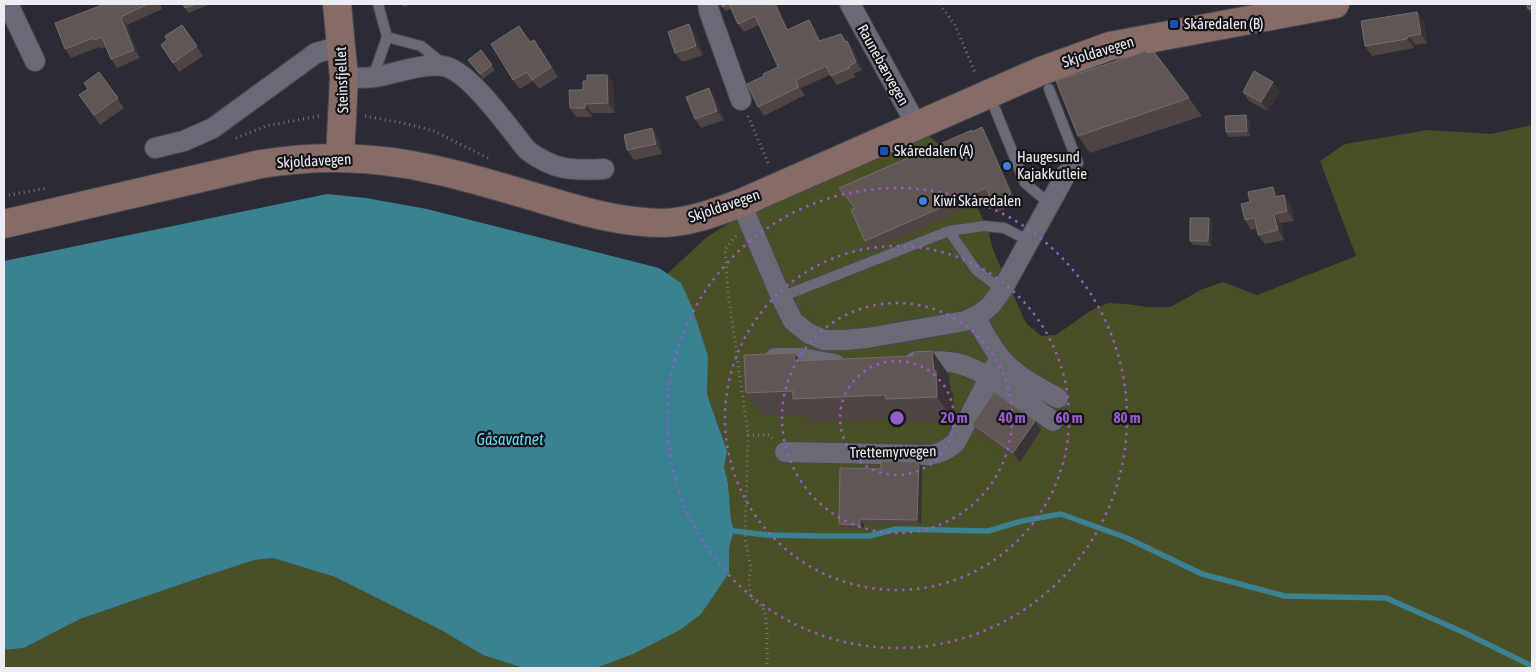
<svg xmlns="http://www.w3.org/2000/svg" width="1536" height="672" viewBox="0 0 1536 672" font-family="'Asap Condensed',sans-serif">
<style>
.green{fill:#495026}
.water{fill:#3a8192}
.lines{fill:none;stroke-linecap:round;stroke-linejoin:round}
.stream{stroke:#3a8192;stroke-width:5.5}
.lane-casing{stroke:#474750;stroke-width:12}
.street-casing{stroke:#474750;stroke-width:22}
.secondary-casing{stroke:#474750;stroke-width:30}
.path{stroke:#787981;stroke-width:3;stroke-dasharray:1 4;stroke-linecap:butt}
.lane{stroke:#696a75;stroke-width:10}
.street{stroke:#696a75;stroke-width:20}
.secondary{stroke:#876b66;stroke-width:28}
.wall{fill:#4f4542}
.shaded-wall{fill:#393335}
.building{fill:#605755;stroke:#766e6e}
.ring{fill:none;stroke:#975ccc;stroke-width:2.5;stroke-dasharray:2.5 5}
.transit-dot{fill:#1a4fb4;stroke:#141418;stroke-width:2}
.shop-dot{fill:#3f7fe0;stroke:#141418;stroke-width:2}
.labels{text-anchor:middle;stroke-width:4.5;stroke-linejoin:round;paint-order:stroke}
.poi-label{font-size:15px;fill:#ecedf3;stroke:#141418;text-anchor:start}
.street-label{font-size:15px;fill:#ecedf3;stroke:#141418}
.water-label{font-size:16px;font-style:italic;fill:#68d4ee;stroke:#141418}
.centre{fill:#975ccc;stroke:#141418;stroke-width:2.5}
.ring-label{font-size:15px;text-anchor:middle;font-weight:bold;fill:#975ccc;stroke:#141418;stroke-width:4.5;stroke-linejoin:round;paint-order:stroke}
</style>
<rect width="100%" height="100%" fill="#2a2b34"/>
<path class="green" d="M1532 125V668H596L631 655 729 573V548L734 531 731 520 728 483 724 467 725 455 720 430 707 394 706 384 681 283 667 274 707 237 737 218 910 127 930 137 945 149 967 184 989 233 993 250 1026 323 1041 336 1056 335 1090 311 1108 303 1127 304 1148 307H1170L1185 299 1200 290 1223 282 1257 295 1356 256 1320 161 1345 144 1428 130 1491 134Z
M273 558 335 577 441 630 483 655 520 667 535 668H4V650L24 648 80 619 205 576 255 560Z"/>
<path class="water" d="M327 194 366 198 427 209 659 268 681 283 692 307 708 356 707 394 727 451 724 467 728 483 731 520 734 531 729 548V573L701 614 680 630 631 655 596 668 520 667 483 655 441 630 335 577 273 558 255 560 205 576 80 619 24 648 4 650V261Z"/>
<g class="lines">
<path class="stream" d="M734 531 767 535 821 536H869L896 529 988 531 1022 521 1061 514 1127 538 1202 574 1285 596 1386 598 1465 633 1532 666"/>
<g class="lane-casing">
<path id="lane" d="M378 4 387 37
M373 77 387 37 421 46 442 63
M1049 89 1078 163 1066 174
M995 109 1025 183 1050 204
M949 231 976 270 1002 290
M781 297 949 231 984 226 1004 228 1030 241"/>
</g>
<g class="street-casing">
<path id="street" d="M8 4 35 61
M708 4 709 11 741 100
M850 4 917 126
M344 78C354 78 365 78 375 77 394 74 429 61 447 67 472 75 509 128 527 150 553 170 572 171 604 169
M155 148 184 141 213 128 316 53 341 46
M741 203 781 297 793 321 808 333 824 340H845L867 338 965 321 980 314 991 305 1002 290 1066 174
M975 317C983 330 990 345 1000 357 1014 375 1038 387 1058 398
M775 358H801L835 364
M914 362C926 362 938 360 949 362 982 365 1025 402 1053 421
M785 452 929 455C941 453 947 450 956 442L1000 357"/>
</g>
<g class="secondary-casing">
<path id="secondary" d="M337 4 344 78 340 157
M4 224 261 164C320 155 373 156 431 169 470 177 507 189 545 200 584 212 623 223 664 223 691 222 716 212 741 203L1041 71 1110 46 1335 4"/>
</g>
<path class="path" d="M940 4 955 25 976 75
M365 116 407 124 434 131 490 159
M748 116 769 165
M236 138 266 126 319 116
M4 196 47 188
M736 236 725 249 728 292 748 435 745 538 751 568 749 580 750 595 753 601 762 606 765 613 767 632V668
M748 435H770L773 439"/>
<use href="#lane" class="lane"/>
<use href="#street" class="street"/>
<use href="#secondary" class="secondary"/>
</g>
<path class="wall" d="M105 4H160L162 9 127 25 140 58 117 68 111 59 106 47 100 49 99 47 71 58 65 49Z
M183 4H208V5L188 13Z
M401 4H411L404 7Z
M721 4H777L788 29 815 28 821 41 841 34 853 49 862 70 854 74 856 77 837 85 830 75 801 88 805 95 764 116 758 107 764 76 778 67 759 25 744 32 738 24 731 9 725 11Z
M1532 4V15L1528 9Z
M1417 12 1424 22 1427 43 1415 45 1414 48 1372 56 1365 46Z
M182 25 203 56 179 72 161 45 167 40Z
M696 34 703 55 682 62 675 53Z
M531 42 541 49 558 77 539 89 533 81 520 89 513 80Z
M481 50 495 70 483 79 468 60Z
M1148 53 1189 98 1202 116 1090 153 1078 136Z
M99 72 124 108 100 125 79 95 88 89Z
M607 75 613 84 615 113H592V117H576L570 108 583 90 587 81Z
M1280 91 1268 111 1249 101 1243 92Z
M715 97 724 120 701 128 695 119Z
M1246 115 1250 120V136L1229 137 1226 132Z
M652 128 659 138 662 154 634 160 627 150Z
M973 131 988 137 1017 203 999 211 991 198 871 251 865 241 854 208 839 188Z
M1279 196 1291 204 1294 221 1281 223 1284 240 1265 244 1258 235 1257 228 1251 230 1245 220Z
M1212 223V246L1193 245 1190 241Z
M932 351 949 375 951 391 953 394 954 421 902 423 899 419 810 423 805 415 763 416 746 393 794 353 800 361 913 356Z
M1035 421 1041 430 1020 462 978 433 972 424Z
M922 467 921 525 864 524V529H843L839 524 881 469Z"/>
<path class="shaded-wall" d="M775 4H777L792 38 787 30Z
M1417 12 1424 22 1427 43 1421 34Z
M121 17 127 25 140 58 134 50Z
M809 20 815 28 824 50 819 41Z
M689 24 696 34 703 55 696 46Z
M1409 36 1415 45 1414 48 1407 39Z
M847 41 853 49 862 70 856 62Z
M607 75 613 84 615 113 608 103Z
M796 80 801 88 805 95 799 87Z
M1273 82 1280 91 1268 111 1261 102Z
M709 88 715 97 724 120 717 111Z
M585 104 592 113V117L585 108Z
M1246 115 1250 120V136L1247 131Z
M982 127 988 137 1017 203 1011 194Z
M652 128 659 138 662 154 656 144Z
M1273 187 1280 196 1275 197Z
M1284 195 1291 204 1294 221 1287 211Z
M1274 214 1281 223 1284 240 1278 230Z
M1209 218 1212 223V246L1208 241Z
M932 351 949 375 951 391 953 394 954 421 937 397Z
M794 353 811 376 795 361Z
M1035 421 1041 430 1020 462 1013 453Z
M919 462 922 467 921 525 917 520Z
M860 519 864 524V529L860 525Z"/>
<path class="building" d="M105 4H148L121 17 134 50 111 59 102 37 94 40 93 38 65 49 55 23Z
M183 4H196L185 8Z
M721 4H728L722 7Z
M729 4H775L787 30 809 20 819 41 841 34 845 42 847 41 856 62 849 66 850 68 831 76 826 66 796 80 799 87 758 107 747 84 764 76 763 74 778 67 755 16 738 24Z
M1527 4H1532V8L1528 9Z
M1417 12 1421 34 1409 36 1407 39 1365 46 1361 21Z
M689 24 696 46 675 53 668 32Z
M182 25 197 46 173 63 161 45 167 40 165 36Z
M519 26 530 42 534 40 551 67 532 80 527 72 513 80 491 44Z
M481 50 492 65 480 74 468 60Z
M1146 51 1147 53 1154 52 1189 98 1078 136 1056 81Z
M1254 71 1273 82 1261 102 1243 92Z
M99 72 118 98 94 115 79 95 88 89 84 83Z
M587 75H607L608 103 585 104V108H570L569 90H583V81H587Z
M709 88 717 111 695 119 686 97Z
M1246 115 1247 131 1226 132 1225 116Z
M982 127 1011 194 993 202 986 188 865 241 851 210 855 208 839 188 972 130V132Z
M652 128 656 144 627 150 624 135Z
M1273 187 1275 197 1284 195 1287 211 1274 214 1278 230 1258 235 1255 218 1245 220 1241 204 1250 202 1248 192Z
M1190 218H1209L1208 241H1190Z
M932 351 934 371H936L937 397 886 399 885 395 793 399V391L746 393 744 355 794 353 795 361 913 356V352Z
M994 392 1035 421 1013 453 972 424Z
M881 461 919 462 917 520 860 519V525L839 524 840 468 881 469Z"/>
<g class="ring">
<circle cx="897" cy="418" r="57"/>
<circle cx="897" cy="418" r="115"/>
<circle cx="897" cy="418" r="172"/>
<circle cx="897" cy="418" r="230"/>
</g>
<g class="transit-dot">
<rect x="1169" y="19" width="10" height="10" rx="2.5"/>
<rect x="879" y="146" width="10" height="10" rx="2.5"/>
</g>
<g class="shop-dot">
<circle cx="1007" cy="166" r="5"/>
<circle cx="923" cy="201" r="5"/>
</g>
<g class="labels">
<g class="poi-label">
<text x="1184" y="29">Skåredalen (B)</text>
<text x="894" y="156">Skåredalen (A)</text>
<text x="1017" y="162">Haugesund<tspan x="1017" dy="17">Kajakkutleie</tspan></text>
<text x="933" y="206">Kiwi Skåredalen</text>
</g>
<g class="street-label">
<text transform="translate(1098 52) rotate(-17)" y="5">Skjoldavegen</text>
<text transform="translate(883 65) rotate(61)" y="5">Raunebærvegen</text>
<text transform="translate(342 80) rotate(-92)" y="5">Steinsfjellet</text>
<text transform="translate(314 161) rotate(-3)" y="5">Skjoldavegen</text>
<text transform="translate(724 206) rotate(-19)" y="5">Skjoldavegen</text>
<text transform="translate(893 452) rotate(-1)" y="5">Trettemyrvegen</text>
</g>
<g class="water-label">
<text x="510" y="445">Gåsavatnet</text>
</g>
</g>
<circle cx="897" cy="418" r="8" class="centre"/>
<g class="ring-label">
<text x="954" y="423">20 m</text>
<text x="1012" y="423">40 m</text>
<text x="1069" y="423">60 m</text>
<text x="1127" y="423">80 m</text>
</g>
<rect width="1536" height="672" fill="none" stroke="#ecedf3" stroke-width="10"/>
</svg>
